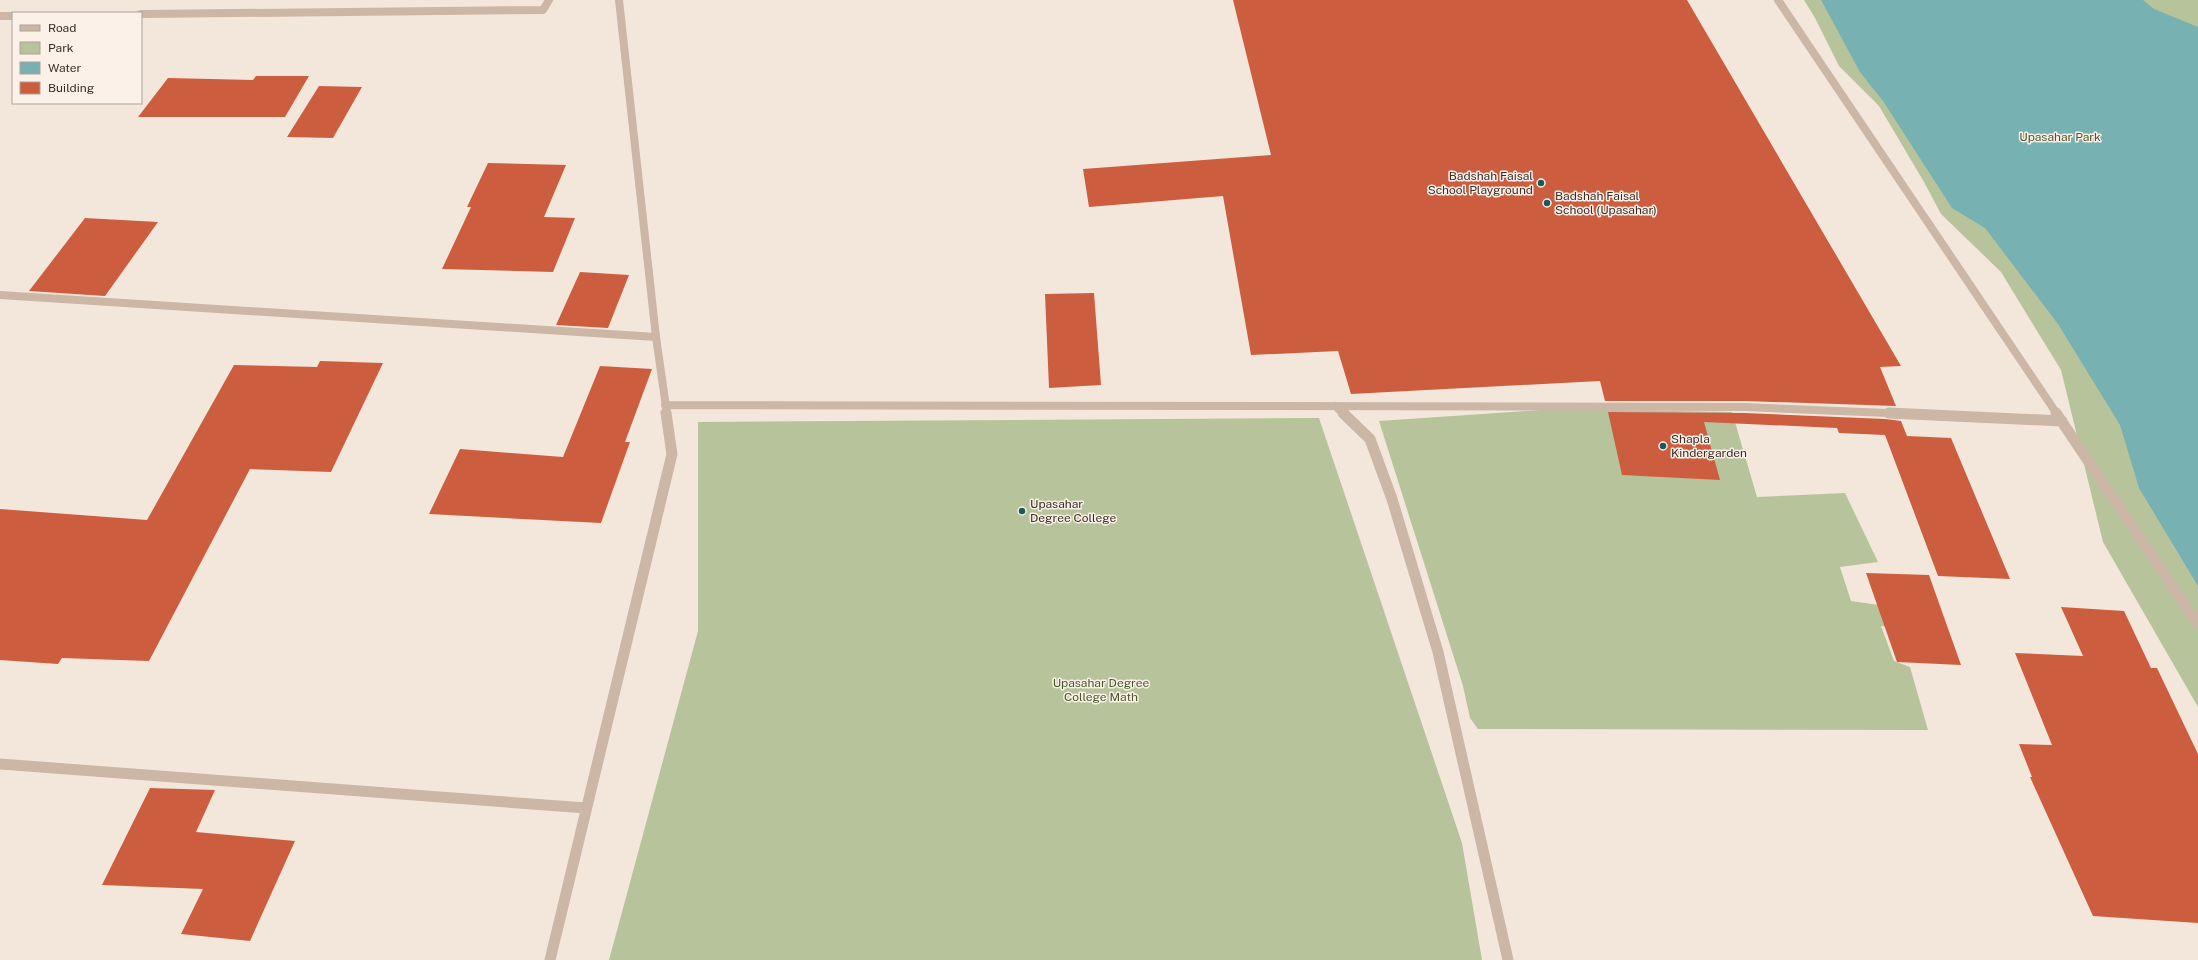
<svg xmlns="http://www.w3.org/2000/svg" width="2198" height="960" viewBox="0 0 2198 960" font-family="'Public Sans',sans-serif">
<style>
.green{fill:#b7c39a}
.water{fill:#78b1b2}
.building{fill:#cd5d3f}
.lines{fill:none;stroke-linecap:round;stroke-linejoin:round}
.minor-far1{stroke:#ccb6a6;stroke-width:8}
.minor{stroke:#ccb6a6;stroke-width:11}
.poi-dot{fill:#1a5a5c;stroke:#fbf1e8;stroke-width:1.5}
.labels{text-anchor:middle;stroke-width:3;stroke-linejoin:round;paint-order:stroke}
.park-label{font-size:12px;fill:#48582a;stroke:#fbf1e8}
.poi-label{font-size:12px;fill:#382c27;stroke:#fbf1e8;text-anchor:start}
</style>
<rect width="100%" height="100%" fill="#f3e7db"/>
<path class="green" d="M1804 0H2198V707L2103 542 2061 370 2001 272 1941 214 1924 182 1879 106 1839 66 1815 18Z
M1556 409 1732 412 1757 497 1845 493 1878 562 1840 567 1851 601 1886 606 1898 628 1881 626 1894 661 1910 667 1928 730 1478 729 1470 718 1463 686 1379 421Z
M1319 418 1462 843 1482 960H609L698 631V422Z"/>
<path class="water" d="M1821 0H2143L2154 9 2198 27V586L2139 488 2120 425 2058 324 1985 228 1952 208 1883 101 1860 72Z"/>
<path class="building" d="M1233 0H1687L1901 366 1880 367 1896 406 1745 401H1605L1600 381 1351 394 1338 351 1251 355 1223 196 1089 207 1083 169 1271 155Z
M256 76H309L285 117H138L168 78 253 80Z
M319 86 362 87 333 138 287 137Z
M488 163 566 165 544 217 575 218 553 272 442 269 471 207H467Z
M85 218 158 222 105 296 29 291Z
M580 272 629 275 608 328 556 325Z
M1094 293 1101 385 1049 388 1045 294Z
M320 361 383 363 331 472 250 469 149 661 62 658 58 664 0 660V509L147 520 234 365 317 367Z
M600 366 652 369 625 442H630L601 523 429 514 460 449 563 457Z
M1608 412 1745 413 1885 419 1901 421 1907 436 1951 438 2010 579 1938 576 1885 435 1839 433 1837 428 1704 422 1720 480 1622 475Z
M1866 573 1929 575 1961 665 1897 662Z
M2061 607 2124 611 2151 668H2157L2198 754V923L2093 916 2030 777H2032L2019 744 2052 745 2015 653 2083 656Z
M150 788 215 790 196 832 295 841 250 941 181 934 203 889 102 885Z"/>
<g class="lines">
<path class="minor-far1" d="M619 0 656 337 667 414
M1778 0 2057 414
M141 14 543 10 549 0
M0 16H13
M0 295 656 337
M665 405 1745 407 1912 414
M1335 406 1344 414"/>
<path class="minor" d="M1343 413 1370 439 1392 499 1438 652 1508 960
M1889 413 2062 421
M2056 413 2198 624
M0 764 586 808
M550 960 672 454 666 413"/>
</g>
<g class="poi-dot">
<circle cx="1541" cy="183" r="4"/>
<circle cx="1547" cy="203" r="4"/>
<circle cx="1663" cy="446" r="4"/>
<circle cx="1022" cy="511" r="4"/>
</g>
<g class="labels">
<g class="park-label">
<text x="2060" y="141">Upasahar Park</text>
<text x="1101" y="687">Upasahar Degree<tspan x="1101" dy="14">College Math</tspan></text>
</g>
<g class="poi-label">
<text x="1533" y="180" text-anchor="end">Badshah Faisal<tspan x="1533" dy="14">School Playground</tspan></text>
<text x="1555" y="200">Badshah Faisal<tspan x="1555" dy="14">School (Upasahar)</tspan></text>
<text x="1671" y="443">Shapla<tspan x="1671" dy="14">Kindergarden</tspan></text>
<text x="1030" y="508">Upasahar<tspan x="1030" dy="14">Degree College</tspan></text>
</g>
</g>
<rect x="12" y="12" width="130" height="92" fill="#fbf1e8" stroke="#ada29b"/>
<rect x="20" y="25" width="20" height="6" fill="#ccb6a6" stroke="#ada29b"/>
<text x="48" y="32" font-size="12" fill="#382c27">Road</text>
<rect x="20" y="42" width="20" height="12" fill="#b7c39a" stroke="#ada29b"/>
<text x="48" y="52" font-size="12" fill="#382c27">Park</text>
<rect x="20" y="62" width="20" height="12" fill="#78b1b2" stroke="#ada29b"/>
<text x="48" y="72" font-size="12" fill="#382c27">Water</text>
<rect x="20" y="82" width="20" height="12" fill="#cd5d3f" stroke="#ada29b"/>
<text x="48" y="92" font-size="12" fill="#382c27">Building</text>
</svg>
